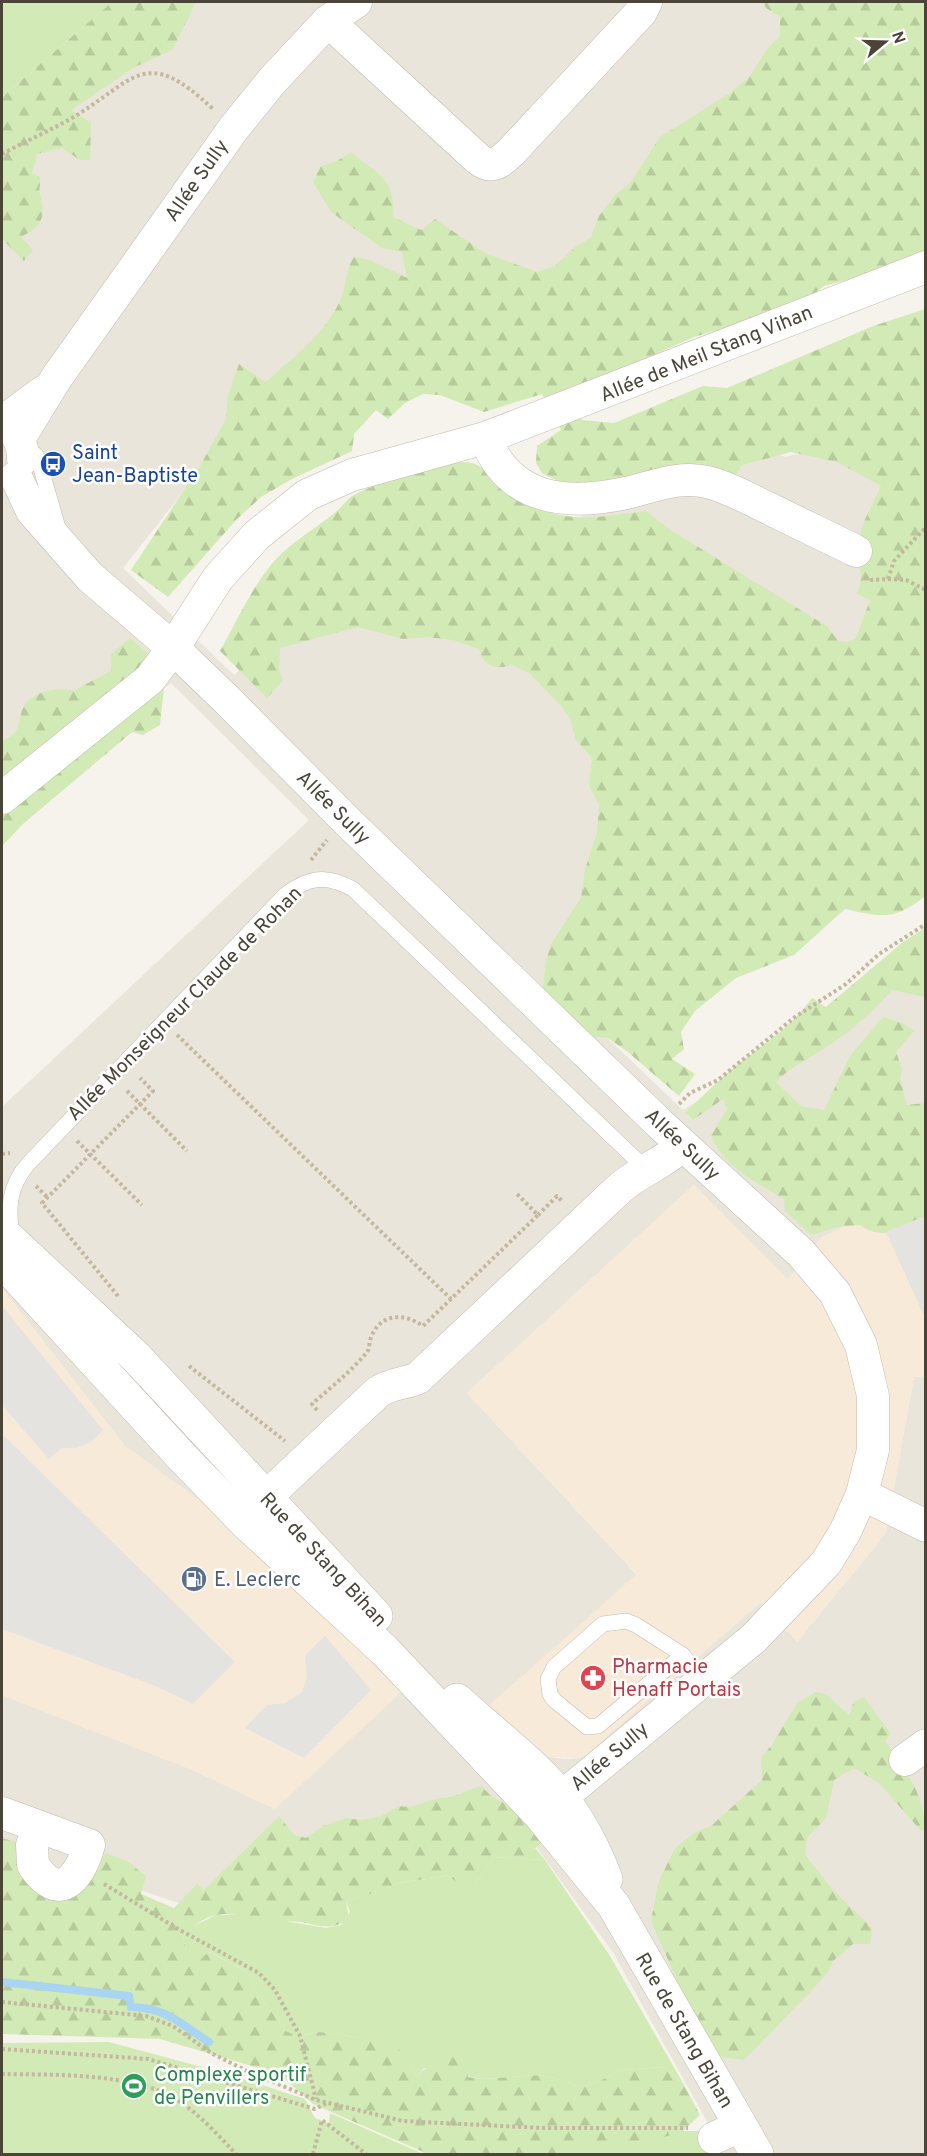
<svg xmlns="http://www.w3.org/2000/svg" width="927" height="2156" viewBox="0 0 927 2156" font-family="Overpass,sans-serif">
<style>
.residential{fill:#eae5da}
.commercial{fill:#f7ead8}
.grass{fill:#d2eab5}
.forest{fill:url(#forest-firs)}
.parking{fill:#e5e3e0}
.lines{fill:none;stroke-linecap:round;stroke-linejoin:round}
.stream{stroke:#a9d4f2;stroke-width:8}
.service-casing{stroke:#c2bbae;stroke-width:16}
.minor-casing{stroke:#c2bbae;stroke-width:33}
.tertiary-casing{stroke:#c2bbae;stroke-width:34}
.path{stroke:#c4b79f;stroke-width:4;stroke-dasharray:3 3;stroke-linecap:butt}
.service{stroke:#fff;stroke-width:15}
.minor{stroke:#fff;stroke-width:32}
.tertiary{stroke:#fff;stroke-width:33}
.labels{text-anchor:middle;stroke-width:5;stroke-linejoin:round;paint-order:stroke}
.street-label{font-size:20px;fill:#4b4439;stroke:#fff}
.transit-label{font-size:20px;fill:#164399;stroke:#fff;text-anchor:start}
.service-label{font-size:20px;fill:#4e5e75;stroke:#fff;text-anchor:start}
.health-label{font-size:20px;fill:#be3a42;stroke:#fff;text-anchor:start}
.leisure-label{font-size:20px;fill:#27864d;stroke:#fff;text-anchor:start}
</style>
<defs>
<pattern id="forest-firs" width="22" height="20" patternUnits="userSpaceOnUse" patternTransform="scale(1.5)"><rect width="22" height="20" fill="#d2eab5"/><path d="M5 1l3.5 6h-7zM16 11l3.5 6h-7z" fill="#b6ca9c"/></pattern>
</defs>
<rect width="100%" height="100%" fill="#f6f3ec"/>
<path class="residential" d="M171 2H784L791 44 675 208 233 429 123 568 234 675 285 631 376 622 547 656 613 773 578 1010 683 1110 796 1041 925 944V1188L822 1237 788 1279 694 1185 467 1393 637 1575 491 1704 549 1757 565 1759 582 1758 761 1602 797 1642 886 1533 914 1377 925 1376V2154H725L614 1954 532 1841 181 1904 93 1874 2 1971V1695L195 1771 275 1809 214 1511 125 1446 2 1288V1107L309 820 171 683 2 816V122Z
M734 436 785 457 820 448 899 480 882 580 854 663 579 522 602 476Z"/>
<path class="commercial" d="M694 1185 788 1279 822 1237 925 1188V1376L914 1377 886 1533 797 1642 761 1602 582 1758 549 1757 490 1705 637 1574 467 1393Z
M2 1288 125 1446 214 1511 407 1687 275 1809 195 1771 2 1695Z"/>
<path class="grass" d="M2 2H112L2 97Z
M495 1857 545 1860 610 1956 683 2083 663 2067 623 2070 593 2084 577 2087 566 2081 540 2075 482 2079 424 2068 416 2077 408 2054 362 2038 320 2032 297 2036 286 2031 256 1991 253 1979 245 1971 210 1952 198 1961 187 1956 183 1937 192 1927 216 1915 244 1914 326 1928 341 1925 350 1912 346 1901C365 1897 381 1889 400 1883 415 1879 432 1880 447 1875L459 1884H474Z
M109 2042 228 2074 305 2099 315 2118 329 2123 330 2113 421 2153 505 2131H708L724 2154H2V2043Z"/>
<path class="forest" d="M112 2H196L172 50 133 68 71 110 91 123 90 160H80L62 148 37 154 32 173 39 176C42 183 38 188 40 195 46 219 42 226 21 237L33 250 24 261 2 239V97Z
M763 2H925V255L875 278 843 281 824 286 799 305 694 337 603 377 566 389 582 420 614 423 703 386 727 388 873 326 925 309V896C895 921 881 917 845 909L794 955 736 978 695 1011 681 1032 684 1049 672 1059 695 1074 679 1096 629 1053 608 1038 589 1036 542 995 546 961 551 944 581 898 585 869 597 833 599 805 589 786 592 758 576 740 570 718 560 705 529 673 512 665C495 670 484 667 479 649L453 640 428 637 403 639 358 627 280 648 279 670 283 680 267 698 220 651C237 621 253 584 277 558 296 538 321 526 341 507 345 503 348 498 354 495 374 484 455 455 475 464 495 473 509 490 527 501 564 526 604 516 646 511L669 529 815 619 828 627 838 641 848 642 856 638 870 600 857 594C867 569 854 567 857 548 860 525 872 506 881 486L837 462 791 452 742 465 734 478 637 485 562 483 542 473 536 463 537 446 561 430 542 394 484 412 440 395 423 394 405 403 388 419 376 410 354 434 352 451 292 479 261 497 237 519 168 597 131 570 200 466 226 419 228 395 239 364 266 382C291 359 322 336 338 305 347 289 344 272 354 257L370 260 407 278 402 252 382 248 331 212 313 182 321 166 337 161 351 152C378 175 396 178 393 217L421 230 435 219 485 253 537 272 555 266 575 247 591 237 599 216 615 195 630 183 660 137 730 93 750 76 768 48 780 36V17L766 8Z
M130 638C173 672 165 673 160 725L143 735 132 732 23 824 2 846V742C5 739 10 737 13 734 21 727 19 716 23 708 30 692 58 686 73 691L111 671V654Z
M925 928V997L892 990C871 1014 849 1033 822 1050 805 1061 790 1067 776 1082L801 1106 824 1110 850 1056 883 1017 902 1023 914 1031 896 1052 902 1069 900 1079 907 1105 925 1103V1216C904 1230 882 1241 860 1225L837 1227 811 1235 785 1211 784 1199C757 1183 722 1166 711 1135L727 1110 723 1099 693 1120 686 1112C704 1095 721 1077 741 1062 771 1038 788 1030 812 998L826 1007 903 942Z
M816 1692 826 1694 849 1715 854 1701 864 1697 891 1734 885 1741C905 1770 925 1794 925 1830L922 1832 879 1783 854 1768 834 1780 826 1818 807 1838 805 1855 833 1890 872 1928 870 1944H853L833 1961 828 1972 813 1989 744 2060 721 2057 697 2026 651 1921 658 1883 675 1848 694 1833 711 1826 762 1780 761 1757 771 1746 797 1703Z
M482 1786C494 1801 497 1799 512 1806 526 1814 534 1829 541 1843L535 1848 545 1860 495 1857 474 1884H459L447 1875C432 1880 415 1879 400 1883 382 1889 365 1897 346 1901L349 1919C332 1931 319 1926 301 1922 293 1921 285 1922 277 1921 238 1917 215 1901 183 1937L187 1955 198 1961 209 1952 245 1971 253 1979 256 1991 286 2031 297 2036 320 2032 363 2038 408 2053 416 2077C427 2065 439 2060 455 2057L466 2065 468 2077 482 2079 540 2075 566 2081 577 2087 593 2084 623 2070 663 2067 683 2083 700 2115 683 2131 637 2146 621 2141 572 2148 567 2154H428L313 2104 279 2074 160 2039 2 2034V1838L22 1844 49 1892 63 1863 78 1869 98 1870 105 1853 127 1861 146 1876 141 1894 174 1908 197 1884 204 1890 279 1816 294 1835 306 1838 323 1826 347 1818 359 1820 380 1817 399 1806C417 1809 420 1802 436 1799 442 1797 449 1798 455 1796 464 1792 472 1788 482 1786Z"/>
<path class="parking" d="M925 1216V1318L886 1232Z
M2 1306 103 1430 91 1442 77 1448H62L49 1459 2 1405Z
M2 1434 235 1662 193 1704 158 1687 2 1629Z
M325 1636 371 1690 304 1758 245 1728 267 1705 285 1703 302 1692 307 1678 305 1655Z"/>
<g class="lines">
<path class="stream" d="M2 1982 129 1996 131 2007C168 2008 180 2024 209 2042"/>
<g class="service-casing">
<path id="service" d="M25 448 36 455 40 465 59 531
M12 1238C8 1209 8 1187 28 1164L285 895C308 877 327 874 353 889L647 1170
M683 1655 598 1726 587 1727 554 1700 550 1694 548 1679 554 1667 603 1624 626 1621 636 1625 683 1655 702 1680"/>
</g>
<g class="minor-casing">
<path id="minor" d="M328 21 478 159C492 170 499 163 511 152L641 12 646 2
M485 438C510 501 566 506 626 493 652 487 680 475 707 482 728 487 747 498 766 507 796 522 826 536 856 551
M19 439 57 377 234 128 272 81 328 21 356 2
M23 459C23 442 16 431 2 422L43 392
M16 477 32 511 90 577 173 648 226 699 348 822 660 1124 801 1253 835 1293 861 1345 873 1396V1450L862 1494 845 1532 826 1563 754 1638 541 1814
M2 798 150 679 173 648 218 578 257 535 307 495 352 475 485 438 926 267
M862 1494 926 1526
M266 1497 378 1392C391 1383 404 1384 418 1378L620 1188C640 1171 664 1163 683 1145
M905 1760 926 1745
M2 1813 89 1845C80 1877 60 1905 33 1865L32 1845 39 1827
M714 2138 740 2126"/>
</g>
<g class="tertiary-casing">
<path id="tertiary" d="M2 1232 135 1356 376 1616
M2 1261 182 1457 245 1522 385 1651 540 1815 614 1906 757 2154
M457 1700C527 1764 570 1785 606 1879"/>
</g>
<path class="path" d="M2 154C24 142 49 131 72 118 136 80 144 44 213 109
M865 577 870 580 888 579 894 561 926 527
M888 579 906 580 926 590
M311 860 327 840
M177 1035 451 1299
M127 1091 187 1151
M679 1104 690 1093 718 1080 795 1017 846 984 879 954 926 924
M77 1141 142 1205
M2 1154 10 1153
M36 1186 48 1198
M538 1215 557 1196 563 1202
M118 1296 42 1203 153 1091 140 1078
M189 1366 285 1441
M317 1410 312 1404C330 1388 352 1371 367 1352 370 1348 369 1340 372 1335 382 1313 405 1313 423 1326L538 1215 516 1193
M104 1884 178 1929 259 1973 275 1990 300 2036 316 2099
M2 2002 146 2016 173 2026 211 2053 247 2071 316 2100 403 2121 542 2128H688
M2 2049 148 2059 315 2109 327 2103
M2 2074C52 2075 135 2072 179 2101 200 2115 219 2136 236 2154
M313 2154 322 2120 366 2154"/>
<use href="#service" class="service"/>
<use href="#minor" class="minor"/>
<use href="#tertiary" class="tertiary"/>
</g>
<defs>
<g id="bus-disc" transform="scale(1.35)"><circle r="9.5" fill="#1a4fb4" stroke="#fff"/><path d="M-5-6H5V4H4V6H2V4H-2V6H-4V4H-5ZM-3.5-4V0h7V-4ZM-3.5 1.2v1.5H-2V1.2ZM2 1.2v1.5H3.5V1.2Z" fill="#fff"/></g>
<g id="fuel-disc" transform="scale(1.35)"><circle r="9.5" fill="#5c6f8a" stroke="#fff"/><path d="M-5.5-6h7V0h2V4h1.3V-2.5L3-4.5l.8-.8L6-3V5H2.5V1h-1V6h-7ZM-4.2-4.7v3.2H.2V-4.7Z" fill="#fff"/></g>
<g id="pharmacy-disc" transform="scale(1.35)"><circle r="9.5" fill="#e0444e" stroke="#fff"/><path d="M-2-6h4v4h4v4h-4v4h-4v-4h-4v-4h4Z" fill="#fff"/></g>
<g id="stadium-disc" transform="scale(1.35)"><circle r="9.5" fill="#2e9e5b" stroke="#fff"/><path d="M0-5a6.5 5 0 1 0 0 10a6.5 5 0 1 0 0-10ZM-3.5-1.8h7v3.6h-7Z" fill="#fff"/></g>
</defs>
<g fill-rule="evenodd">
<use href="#bus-disc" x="53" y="464"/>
<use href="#fuel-disc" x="194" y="1579"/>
<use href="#pharmacy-disc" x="593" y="1678"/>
<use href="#stadium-disc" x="134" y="2086"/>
</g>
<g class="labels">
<g class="street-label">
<text transform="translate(196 180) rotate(-55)" y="7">Allée Sully</text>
<text transform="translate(706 353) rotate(-22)" y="7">Allée de Meil Stang Vihan</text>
<text transform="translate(334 807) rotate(45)" y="7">Allée Sully</text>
<text transform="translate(184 1003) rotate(-45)" y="7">Allée Monseigneur Claude de Rohan</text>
<text transform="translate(683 1144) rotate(43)" y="7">Allée Sully</text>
<text transform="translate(324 1559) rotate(47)" y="7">Rue de Stang Bihan</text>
<text transform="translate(609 1756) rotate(-40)" y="7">Allée Sully</text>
<text transform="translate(685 2030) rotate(60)" y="7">Rue de Stang Bihan</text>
</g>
<g class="transit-label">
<text x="72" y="459">Saint<tspan x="72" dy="23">Jean-Baptiste</tspan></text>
</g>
<g class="service-label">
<text x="214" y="1586">E. Leclerc</text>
</g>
<g class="health-label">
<text x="612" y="1673">Pharmacie<tspan x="612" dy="23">Henaff Portais</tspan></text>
</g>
<g class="leisure-label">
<text x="154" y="2081">Complexe sportif<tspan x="154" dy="23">de Penvillers</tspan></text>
</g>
</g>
<rect width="927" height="2156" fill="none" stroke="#4b4439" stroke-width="6"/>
<g transform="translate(885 42) rotate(71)" stroke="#ffffff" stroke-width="4.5" paint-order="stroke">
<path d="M0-4.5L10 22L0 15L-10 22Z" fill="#4b4439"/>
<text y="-9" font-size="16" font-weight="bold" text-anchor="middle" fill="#4b4439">N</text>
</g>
</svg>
